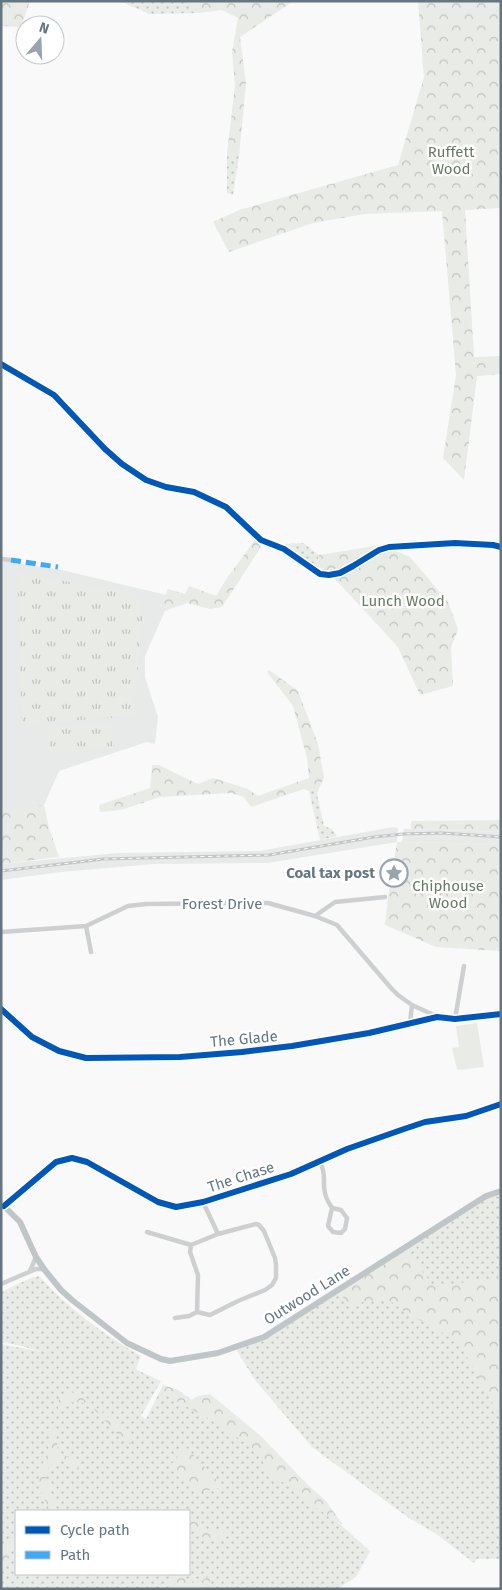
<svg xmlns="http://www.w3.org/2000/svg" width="502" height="1590" viewBox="0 0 502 1590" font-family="'Fira Sans',sans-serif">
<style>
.built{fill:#e8e9e9}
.grass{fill:url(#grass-dots);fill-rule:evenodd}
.forest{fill:url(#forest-crowns)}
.park{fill:url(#park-tufts)}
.garden{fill:#e8ebe6}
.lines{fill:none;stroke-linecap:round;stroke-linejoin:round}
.minor{stroke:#cecfd0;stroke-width:4.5}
.secondary{stroke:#c0c6c8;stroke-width:6}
.rail-casing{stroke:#c3c5c6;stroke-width:3}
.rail{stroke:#fff;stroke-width:1;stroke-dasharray:4;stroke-linecap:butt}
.quiet{stroke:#3fa9f5;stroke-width:5;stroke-dasharray:10 5;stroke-linecap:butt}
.cycleway-casing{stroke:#fff;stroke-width:9}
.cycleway{stroke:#0057b8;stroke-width:6}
.labels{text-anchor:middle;stroke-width:5;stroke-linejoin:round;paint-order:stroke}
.park-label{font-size:15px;fill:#687a64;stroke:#fff}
.poi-label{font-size:15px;font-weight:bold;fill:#657683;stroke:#fff;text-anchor:end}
.street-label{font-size:15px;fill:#657683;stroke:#fff}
</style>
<defs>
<pattern id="grass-dots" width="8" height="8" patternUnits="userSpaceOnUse" patternTransform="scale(1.25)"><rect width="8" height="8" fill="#e8ebe6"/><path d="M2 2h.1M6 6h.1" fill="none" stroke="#c0c3c0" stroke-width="1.8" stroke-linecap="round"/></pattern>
<pattern id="forest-crowns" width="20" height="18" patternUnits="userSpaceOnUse" patternTransform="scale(1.25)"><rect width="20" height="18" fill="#e8ebe6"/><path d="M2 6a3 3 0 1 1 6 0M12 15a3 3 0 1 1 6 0" fill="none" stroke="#c0c3c0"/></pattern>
<pattern id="park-tufts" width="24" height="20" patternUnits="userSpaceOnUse" patternTransform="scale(1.25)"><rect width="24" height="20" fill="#e8ebe6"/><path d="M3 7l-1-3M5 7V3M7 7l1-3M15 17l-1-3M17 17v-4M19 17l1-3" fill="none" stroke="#c0c3c0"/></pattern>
</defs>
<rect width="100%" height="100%" fill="#f9f9f9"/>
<path class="built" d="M1 561 62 570 166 595 161 608 165 611 145 656V677L158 717 155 744 147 742 59 771 44 805 1 819Z
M393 827 398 828 397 842 268 863 154 864 61 872 1 880V864L117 853 260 851Z
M404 829 501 832V844L402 842Z"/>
<path class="grass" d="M120 1H189L191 10 199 13 149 14Z
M227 153 239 156 233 195 227 193Z
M303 543 319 555 317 565 321 568 312 565 283 544Z
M319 788 317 794 324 826 332 829 337 836 320 840 309 791Z
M501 1192V1559H477L474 1563 435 1533 409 1518 312 1447 255 1380 235 1348 255 1341 486 1196Z
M39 1276C67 1307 104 1335 141 1356L136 1368 137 1370 161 1381 141 1416 146 1419 163 1385 178 1390 240 1434 370 1551 356 1577 337 1589H1V1344L42 1352 22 1346 1 1342V1292L31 1278ZM16 1511H189V1574H16Z"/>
<path class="forest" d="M1 1H30L21 27 1 26Z
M294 1 283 8 240 37 246 84 239 156 227 153 235 85 232 52 238 18 222 10 199 13 191 10 189 2Z
M418 1H501V208L465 210 474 357 501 356V374L477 376 464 480 443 458 456 375 442 211 365 214 313 223 229 252 213 222 239 210 398 165 424 77Z
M255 540 261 547 222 607 210 609 187 603 165 611 160 608 168 589 185 594 189 586 216 596 227 578Z
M381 545 410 557 448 602 458 629 451 648 453 686 420 695 398 647 337 581 317 565 319 555Z
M269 670 298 691 318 744 324 778 319 788 309 791 304 789 251 807 244 797 231 793 160 797 121 810 100 812 99 805 150 788 152 765H159L198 784 213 778 248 789 258 796 309 778 307 758 293 706 267 672Z
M44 805 49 828 59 857 1 864V812Z
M501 820V832L411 829V821Z
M397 842 501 844V951L436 947 385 925 388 897Z
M405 1248 434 1287 500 1277 501 1411 498 1413 459 1342 405 1312 386 1298 348 1305 339 1291Z
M163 1385 178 1390 191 1400 198 1396 210 1394 262 1437 308 1485 326 1501 343 1525 312 1505 294 1486 273 1479 266 1471 260 1454 220 1425 160 1392Z
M70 1391 91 1403 131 1436V1444H127L88 1403 66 1402 58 1409 59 1398Z
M52 1428H56L58 1451 74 1461 83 1475 72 1464 59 1460 49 1466 46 1478 57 1511H50L39 1487V1471L47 1454Z
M186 1447 223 1487 197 1493 170 1466Z
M189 1517 199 1520 210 1532 224 1529 223 1537 209 1542 196 1532 189 1531Z
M16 1530V1544L1 1570V1552Z
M167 1574H181L196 1585 212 1574 207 1589H173L169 1576Z"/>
<path class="park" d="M17 573 133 593 143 609 134 716 22 724Z
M111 723 114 749 50 754 47 728Z"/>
<path class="garden" d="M477 1023 484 1067 457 1070 452 1048 459 1047 456 1026Z"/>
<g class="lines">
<path class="minor" d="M1 559 11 560
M315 916 335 902 385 897
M86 926 91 952
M1 932 86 926 128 906 146 904 268 903 315 916 337 925 391 988 398 995 412 1005 436 1016
M1 1009 32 1037 59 1051 86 1058 180 1057 242 1052 292 1046 369 1033 437 1017 455 1019 501 1014
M455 1019 464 966
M410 1023 412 1005
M320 1162C327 1175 322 1181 325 1193 326 1199 329 1203 332 1208L341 1210 347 1218 345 1229 341 1233 333 1232 328 1226 332 1208
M203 1202 218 1234
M4 1206 56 1162 72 1158 87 1162 158 1202 176 1207 203 1202 291 1174 347 1149 404 1129 425 1122 466 1116 501 1104
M147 1232 191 1245 218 1234 256 1224 259 1225 264 1231 275 1258 276 1265V1278L272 1285 265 1290 238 1301 210 1315 197 1312 189 1316 175 1318
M191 1245 190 1252 198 1275 197 1312
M30 1271 36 1257
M1 1284 36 1269H44"/>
<path class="secondary" d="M1 1203 20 1222 36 1257 44 1269 61 1290 72 1300 127 1343 161 1359 170 1361 218 1353 264 1337 486 1196 501 1191"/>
<g class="rail-casing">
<path id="rail" d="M1 871 104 859 269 855 374 837 403 834 442 833 501 837"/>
</g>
<use href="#rail" class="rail"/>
<path class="quiet" d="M11 560 58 567"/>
<g class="cycleway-casing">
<path id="cycleway" d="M1 364 54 395 105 449 122 464 146 480 166 487 194 492 226 507 261 540 284 549 320 574 329 575 340 573 353 566 379 550 389 547 455 543 493 545 501 547
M1 1009 32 1037 59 1051 86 1058 180 1057 242 1052 292 1046 369 1033 437 1017 455 1019 501 1014
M4 1206 56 1162 72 1158 87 1162 158 1202 176 1207 203 1202 291 1174 347 1149 404 1129 425 1122 466 1116 501 1104"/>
</g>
<use href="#cycleway" class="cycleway"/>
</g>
<defs>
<g id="sight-ring" transform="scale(1.4375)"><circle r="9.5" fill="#fff" stroke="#99a4ac" stroke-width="1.5"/><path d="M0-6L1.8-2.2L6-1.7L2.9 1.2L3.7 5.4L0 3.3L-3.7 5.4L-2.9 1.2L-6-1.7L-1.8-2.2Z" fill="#99a4ac"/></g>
</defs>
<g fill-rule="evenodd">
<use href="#sight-ring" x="394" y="873"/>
</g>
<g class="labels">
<g class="park-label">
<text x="451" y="157">Ruffett<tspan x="451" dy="17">Wood</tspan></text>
<text x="403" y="606">Lunch Wood</text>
<text x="448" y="891">Chiphouse<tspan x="448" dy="17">Wood</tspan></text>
</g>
<g class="poi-label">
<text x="375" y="878">Coal tax post</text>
</g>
<g class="street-label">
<text x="222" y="909">Forest Drive</text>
<text transform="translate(244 1039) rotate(-5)" y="5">The Glade</text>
<text transform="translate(241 1177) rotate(-18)" y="5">The Chase</text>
<text transform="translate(307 1295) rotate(-32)" y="5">Outwood Lane</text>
</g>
</g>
<rect width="502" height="1590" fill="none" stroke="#657683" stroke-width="5"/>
<rect x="15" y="1510" width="175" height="65" fill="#ffffff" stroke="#c1c8cd"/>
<rect x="25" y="1526" width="25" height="8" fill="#0057b8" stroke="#c1c8cd"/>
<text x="60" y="1535" font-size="15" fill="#657683">Cycle path</text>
<rect x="25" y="1551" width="25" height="8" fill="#3fa9f5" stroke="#c1c8cd"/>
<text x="60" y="1560" font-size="15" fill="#657683">Path</text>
<g transform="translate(40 40) rotate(19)"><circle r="24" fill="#ffffff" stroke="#c1c8cd"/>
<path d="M0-4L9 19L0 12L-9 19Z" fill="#99a4ac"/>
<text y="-8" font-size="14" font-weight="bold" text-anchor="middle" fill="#657683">N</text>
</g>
</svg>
